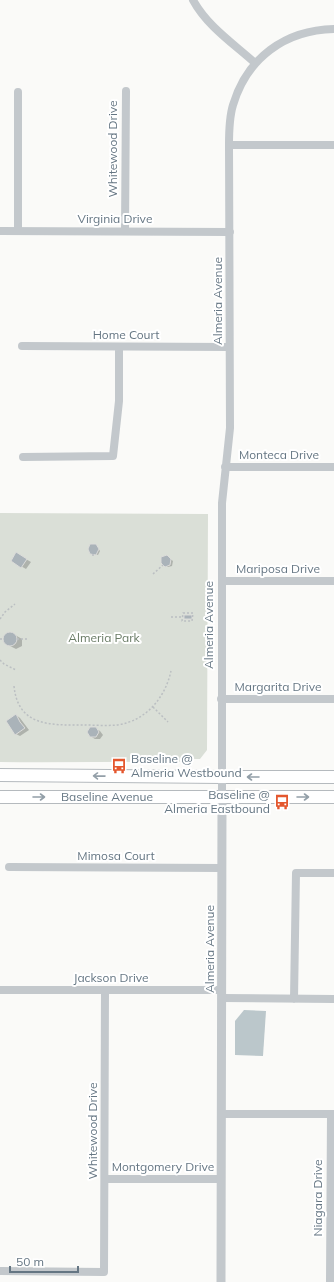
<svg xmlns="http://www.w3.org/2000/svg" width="334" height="1282" viewBox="0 0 334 1282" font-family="Mulish,sans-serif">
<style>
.green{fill:#dadfd7}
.water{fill:#bbc7cb}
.shadow{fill:#0003}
.building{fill:#aab3b9;stroke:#dcdcda}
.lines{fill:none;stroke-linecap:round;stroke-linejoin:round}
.primary-casing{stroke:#b5babe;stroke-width:14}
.path{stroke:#bbbfc2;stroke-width:1.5;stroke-dasharray:2 2;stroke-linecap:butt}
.minor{stroke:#c3c8cc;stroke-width:8}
.tertiary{stroke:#c3c8cc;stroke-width:9}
.primary{stroke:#fff;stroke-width:12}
.oneway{stroke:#939fa8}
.labels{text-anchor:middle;stroke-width:4;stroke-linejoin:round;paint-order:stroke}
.street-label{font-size:12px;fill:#657683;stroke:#fff}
.park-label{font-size:12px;fill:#687a64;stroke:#fff}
.poi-label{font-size:12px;fill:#657683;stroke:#fff;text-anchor:start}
</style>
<rect width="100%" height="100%" fill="#fafaf8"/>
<path class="green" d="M0 513 208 514 207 750 200 759H192L191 762C127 761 64 763 0 762Z"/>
<path class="water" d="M244 1010 266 1011 263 1056 235 1055V1021Z"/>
<path class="shadow" d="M96 545 100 551 98 555 91 553Z
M17 554 31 562 26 569 12 561Z
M169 558 173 561 172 566 168 567 165 566Z
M10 632 22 639V646L16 649 4 643 5 636Z
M16 715 20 718 29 730 20 736 16 734Z
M95 728 100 731 103 735 100 739H95L90 736Z"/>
<path class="building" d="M90 544H96L99 549 96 555 90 554 88 549Z
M16 552 27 559 21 568 11 561Z
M167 555 171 559 170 565 165 567 161 563V557Z
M184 615H192V619H184Z
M3 639a7 7 0 1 1 14 0a7 7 0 1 1-14 0Z
M16 714 20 722 25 728 15 735 6 721Z
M90 727H96L99 732 96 737H90L87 732Z"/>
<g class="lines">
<g class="primary-casing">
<g id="primary">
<path d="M0 775 222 777H334"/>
<path id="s1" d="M0 797H334"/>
</g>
</g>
<path class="path" d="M93 554V557
M153 574 163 565
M183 613H193L192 621H182Z
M171 617H183
M0 619 5 612 15 604
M0 639H3
M17 639H28
M0 660 4 664 16 670
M14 686C18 727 51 725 83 725 94 725 106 726 117 725 146 721 165 698 171 671
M153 707 168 722"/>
<path class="minor" d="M193 0C207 26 234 44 255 63
M229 145H334
M0 231 230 232
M18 231V92
M125 231 126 91
M22 346 229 347
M23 457 113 456 119 401V347
M225 467H334
M222 581H334
M221 699H334
M222 797V503L230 428 229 145C229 132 229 118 233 105 247 58 285 30 334 29
M9 867 222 868
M0 990H222
M222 998 334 999
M294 999 296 873H334
M221 1114H334
M105 1179H221
M0 1271 104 1272 105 990
M330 1282 331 1114"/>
<path class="tertiary" d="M221 1282 222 797"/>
<use href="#primary" class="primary"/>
</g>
<defs><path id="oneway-shaft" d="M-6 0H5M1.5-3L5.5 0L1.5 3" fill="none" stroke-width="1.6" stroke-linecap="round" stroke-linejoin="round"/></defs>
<g class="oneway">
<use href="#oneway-shaft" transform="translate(99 776) rotate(-179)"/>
<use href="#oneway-shaft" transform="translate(253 777) rotate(180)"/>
<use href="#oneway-shaft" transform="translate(39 797)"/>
<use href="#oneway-shaft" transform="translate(303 797)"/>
</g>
<defs>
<g id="bus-bare" transform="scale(1.2)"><path d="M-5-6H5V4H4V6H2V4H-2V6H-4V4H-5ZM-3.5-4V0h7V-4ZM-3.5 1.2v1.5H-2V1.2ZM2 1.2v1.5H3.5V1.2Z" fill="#e4572e" stroke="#fff" stroke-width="2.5" paint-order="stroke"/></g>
</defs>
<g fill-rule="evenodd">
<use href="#bus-bare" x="119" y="766"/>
<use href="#bus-bare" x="282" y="802"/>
</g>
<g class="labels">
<g class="street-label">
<text transform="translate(113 149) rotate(-90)" y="4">Whitewood Drive</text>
<text x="115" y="223">Virginia Drive</text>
<text transform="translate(218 301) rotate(-90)" y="4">Almeria Avenue</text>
<text x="126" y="339">Home Court</text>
<text x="279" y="459">Monteca Drive</text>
<text x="278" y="573">Mariposa Drive</text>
<text transform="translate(209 625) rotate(-90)" y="4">Almeria Avenue</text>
<text x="278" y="691">Margarita Drive</text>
<text dy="4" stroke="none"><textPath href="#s1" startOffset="107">Baseline Avenue</textPath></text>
<text x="116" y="860">Mimosa Court</text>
<text transform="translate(210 949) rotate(-90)" y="4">Almeria Avenue</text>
<text x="111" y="982">Jackson Drive</text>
<text transform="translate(93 1131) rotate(-90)" y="4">Whitewood Drive</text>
<text x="163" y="1171">Montgomery Drive</text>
<text transform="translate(318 1198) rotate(-90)" y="4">Niagara Drive</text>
</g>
<g class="park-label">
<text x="104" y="642">Almeria Park</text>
</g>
<g class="poi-label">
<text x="131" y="763">Baseline @<tspan x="131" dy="14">Almeria Westbound</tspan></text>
<text x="270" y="799" text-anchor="end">Baseline @<tspan x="270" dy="14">Almeria Eastbound</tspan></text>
</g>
</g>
<path d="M10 1266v6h68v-6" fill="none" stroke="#657683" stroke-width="2"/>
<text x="16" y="1266" font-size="12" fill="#657683" stroke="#ffffff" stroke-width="3" paint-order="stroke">50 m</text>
</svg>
